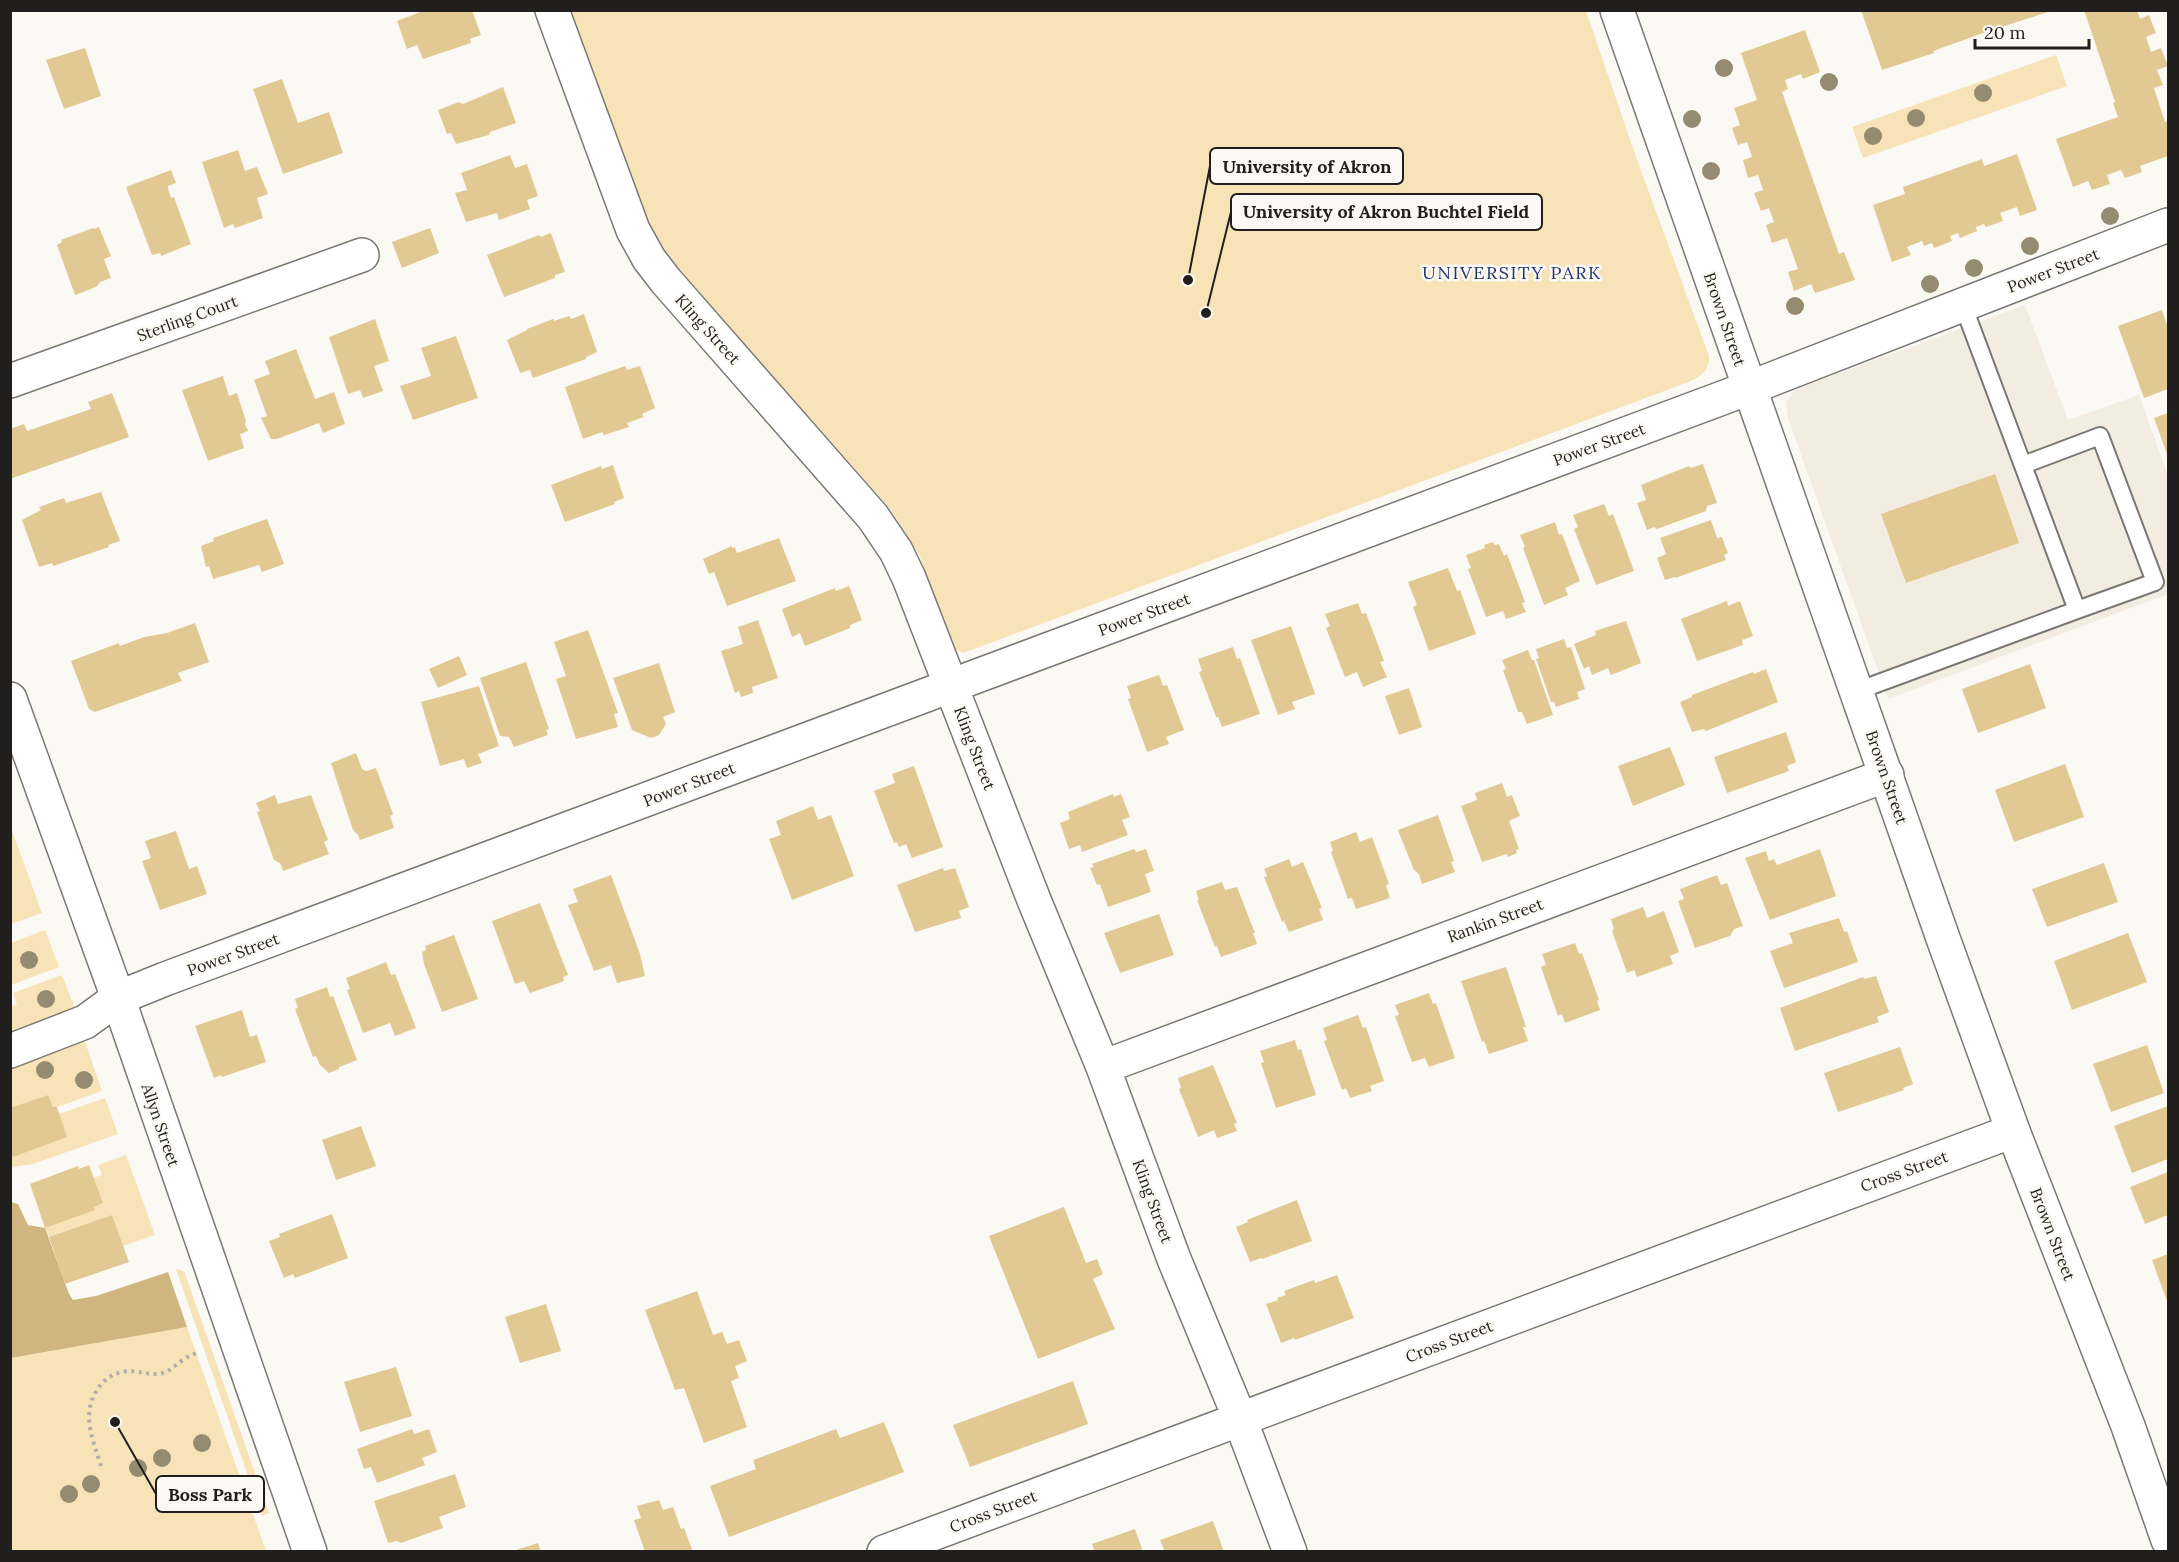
<svg xmlns="http://www.w3.org/2000/svg" width="2179" height="1562" viewBox="0 0 2179 1562" font-family="Lora,serif">
<style>
.built{fill:#f2ece1}
.green{fill:#f7e3b7}
.forest{fill:#cfb681}
.building{fill:#e2c993}
.lines{fill:none;stroke-linecap:round;stroke-linejoin:round}
.service-casing{stroke:#7a7874;stroke-width:20}
.minor-casing{stroke:#7a7874;stroke-width:36}
.secondary-casing{stroke:#7a7874;stroke-width:36}
.path{stroke:#b1afab;stroke-width:4;stroke-dasharray:3 4.5;stroke-linecap:butt}
.service{stroke:#fff;stroke-width:16}
.minor{stroke:#fff;stroke-width:33}
.secondary{stroke:#fff;stroke-width:33}
.tree{fill:#958b70}
.labels{text-anchor:middle;stroke-width:5;stroke-linejoin:round;paint-order:stroke}
.street-label{font-size:16px;fill:#201f1d;stroke:#fbf9f4}
.neighbourhood-label{font-size:18px;letter-spacing:1.5px;fill:#26346d;stroke:#fbf9f4}
.leader{fill:none;stroke:#201f1d;stroke-width:2}
.callout-dot{fill:#201f1d;stroke:#fbf9f4;stroke-width:2}
.callout{fill:#fbf9f4;stroke:#201f1d;stroke-width:2}
.callout-label{font-size:18px;text-anchor:middle;font-weight:bold;fill:#201f1d}
</style>
<rect width="100%" height="100%" fill="#fbf9f4"/>
<path class="built" d="M2025 305 2068 420 2139 395 2168 476V594L1888 699 1788 418 1786 403 1793 392 1804 386Z"/>
<path class="green" d="M570 11H1586L1636 157 1709 356C1710 369 1702 375 1691 381L963 653 954 648 949 642 920 556 892 511 669 258 655 240 645 220Z
M2056 55 2067 86 1863 158 1852 127Z
M11 828 42 913 11 924H10Z
M45 930 59 967 11 985V943Z
M62 975 75 1009 11 1033V1007L17 1004 13 993Z
M84 1039 102 1091 57 1107H53L48 1095 11 1108V1066Z
M105 1098 118 1134 33 1164 11 1167 10 1150 67 1137 59 1114Z
M126 1155 155 1235 123 1246 112 1215 49 1237 45 1228 103 1203 93 1178 102 1175 98 1165Z
M176 1269 184 1271 269 1513 262 1516Z
M187 1327 266 1551 11 1552V1358Z"/>
<path class="forest" d="M11 1202 18 1204 28 1225 45 1228 69 1294 73 1300 96 1296 168 1272 187 1327 11 1358Z"/>
<path class="building" d="M426 10H472L481 35 470 39 471 43 423 59 417 45 407 49 397 21Z
M1861 10H2051V11L1986 32 1933 51 1934 53 1882 70Z
M2084 10H2137L2140 19 2149 15 2156 33 2146 37 2151 52 2161 48 2168 66 2157 70 2163 85 2154 88 2165 122 2168 121V156L2140 166 2142 172 2125 178 2121 170 2107 175 2110 184 2092 190 2088 181 2073 187 2056 139 2118 117 2113 103 2115 102Z
M1805 30 1820 72 1803 79 1801 74 1785 80 1788 89 1782 92 1839 254 1844 252 1855 280 1815 293 1811 284 1794 291 1788 272 1798 269 1787 238 1772 243 1766 225 1774 222 1769 208 1761 211 1754 193 1763 190 1758 175 1748 178 1743 160 1752 157 1747 142 1738 145 1732 128 1740 125 1734 108 1757 100 1741 53Z
M85 48 101 96 64 109 46 60Z
M282 79 298 123 329 112 343 153 283 174 253 89Z
M503 87 516 123 490 132 489 135 456 144 451 133 447 134 438 110 459 102 463 104Z
M238 150 245 171 257 167 268 194 257 198 263 218 235 228 233 224 224 228 202 162Z
M2017 154 2037 210 2020 216 2017 207 2000 213 2003 221 1986 227 1984 224 1976 227 1977 231 1960 238 1958 233 1950 236 1952 241 1934 248 1932 243 1924 246 1922 241 1907 247 1911 255 1892 262 1873 205 1905 194 1903 187 1982 159 1984 166Z
M510 155 515 168 527 164 538 196 527 200 530 209 499 220 497 213 466 222 455 193 467 190 461 173Z
M171 170 176 183 168 186V189L171 198 174 197 191 244 161 256 160 253 152 255 126 187Z
M99 227 111 256 104 259 111 278 100 282 96 287 75 295 57 245 62 242 61 240 93 228 94 229Z
M430 228 439 253 402 268 392 242Z
M551 233 565 272 555 275V278L504 297 487 255 539 235 541 237Z
M2162 310 2168 328V389L2144 398 2118 326Z
M584 314 597 352 586 357V359L533 378 530 370 520 373 507 340 527 330V329L553 319 554 321 569 316 571 319Z
M375 319 389 361 374 366 383 391 363 398 360 390 348 394 329 337Z
M456 336 478 398 413 420 400 386 431 376 421 348Z
M296 349 315 399 334 392 345 424 323 433 319 423 277 439H271L261 418 267 416 254 380 270 374 265 361Z
M625 366 627 370 640 366 655 408 642 414 644 417 627 423 629 427 604 435 602 432 583 439 565 387Z
M223 376 229 396 237 393 246 421 245 424 248 431 240 434 244 448 208 461 182 390Z
M112 393 129 437 10 479V429L24 424 27 431 91 409 88 402Z
M2168 413V457L2154 418Z
M1703 464 1717 503 1707 506 1706 511 1657 529 1654 527 1647 530 1637 503 1646 500 1641 485 1689 466 1691 468Z
M613 465 624 498 614 502 615 504 565 522 551 485 601 466 602 469Z
M1995 474 2019 543 1906 583 1881 514Z
M101 492 120 541 108 545 109 547 53 566 52 563 39 567 22 520 41 510 39 507 64 498 66 503Z
M1604 504 1609 516 1613 514 1634 571 1596 585 1574 529 1578 527 1573 515Z
M267 519 284 564 262 572 259 565 213 579 209 566 206 567 201 546 214 541 213 538Z
M1711 520 1717 538 1722 537 1728 553 1724 555 1726 560 1675 578V577L1665 580 1657 558 1666 554 1660 538Z
M1555 522 1559 535 1562 534 1580 581 1565 588 1568 595 1544 605 1523 548 1525 547 1520 535Z
M779 538 796 581 727 606 714 572 709 574 703 559 732 546V548L735 547 737 553Z
M1493 542 1495 545 1499 544 1504 556 1507 554 1525 602 1522 603 1526 612 1506 619 1503 611 1486 617 1468 569 1471 568 1466 555 1485 548 1484 545Z
M1448 568 1457 591 1460 590 1476 634 1429 651 1413 607 1417 605 1408 582Z
M849 586 862 620 850 625V628L805 646 800 633 792 637 782 609 835 588 836 591Z
M1727 601 1728 606 1740 601 1753 636 1742 640 1743 645 1697 661 1681 619Z
M1358 603 1362 614 1366 613 1384 661 1380 662 1387 677 1363 687 1357 672 1345 677 1326 628 1330 626 1325 614Z
M758 620 778 678 752 687 753 693 741 697 739 691 735 693 721 651 743 644 738 627Z
M1626 621 1641 663 1611 675 1608 668 1592 675 1589 666 1584 669 1574 644 1596 635 1595 631Z
M195 623 209 662 178 673 182 681 95 712 89 709 71 661 119 643 120 646 144 637 167 633Z
M1291 626 1315 694 1292 702 1295 709 1278 715 1251 640Z
M588 630 618 713 614 714 618 727 576 739 556 679 566 676 554 642Z
M1564 639 1567 648 1571 647 1585 689 1577 692 1579 699 1556 707 1554 702H1551L1536 659 1539 658 1536 649Z
M1233 647 1237 659 1240 658 1260 714 1222 727 1218 717H1216L1199 672 1202 671 1198 659Z
M1528 650 1532 660H1534L1553 715 1527 724 1522 712H1518L1503 670 1506 669 1502 660Z
M459 656 467 675 438 688 429 669Z
M526 662 549 729 546 730 548 735 514 747 509 737 500 736 480 678Z
M659 663 675 712 663 717 666 724 659 735 651 738 632 730 613 678Z
M2030 664 2046 708 1978 733 1962 689Z
M1766 669 1778 702 1706 731 1704 729 1692 732 1680 702 1692 697V695L1753 672 1754 674Z
M1159 675 1163 686 1167 685 1184 730 1166 737 1169 744 1147 752 1128 699 1131 698 1127 686Z
M479 686 499 746 478 754 482 763 467 768 464 759 440 766 421 702Z
M1409 688 1422 727 1399 735 1385 696Z
M1786 732 1796 762 1787 766 1789 771 1727 793 1714 757Z
M1670 747 1685 785 1633 806 1618 766Z
M356 753 362 769 366 771 376 768 393 814 390 816 394 828 360 840 358 835 353 830 331 763Z
M2065 764 2084 817 2014 842 1995 790Z
M914 766 943 847 912 858 906 844 899 847 897 842 894 843 874 791 895 783 892 774Z
M1502 783 1507 797 1512 795 1520 816 1509 821 1519 849 1516 850 1517 853 1508 857 1507 854 1482 862 1461 806 1477 800 1475 793Z
M1113 794 1114 797 1121 794 1130 817 1122 820 1128 835 1082 852 1080 845 1069 849 1060 823 1070 819 1068 812Z
M275 795 278 804 311 795 328 840 324 842 329 854 283 871 280 863 274 860 257 812 260 811 256 803Z
M813 806 818 820 831 815 854 876 792 900 769 839 781 835 776 821Z
M1438 815 1454 861 1451 862 1455 872 1422 884 1419 874 1414 870 1398 830Z
M176 831 189 869 197 866 207 894 160 910 142 861 151 858 145 841Z
M1356 832 1360 842 1372 837 1389 884 1386 885 1390 898 1356 909 1352 898 1348 899 1331 852 1333 851 1330 842Z
M1134 849 1136 852 1146 849 1154 871 1145 874 1151 892 1108 907 1100 884 1097 885 1090 868 1094 867 1092 864Z
M1820 849 1836 896 1770 920 1745 858 1766 851 1769 861 1774 859 1777 865Z
M1289 859 1292 867 1303 862 1322 908 1319 909 1323 920 1289 932 1284 921 1282 922 1264 877 1267 876 1264 869Z
M2104 863 2118 902 2047 927 2032 889Z
M943 868 944 871 955 868 969 907 959 911 961 918 915 932 897 885Z
M611 875 640 954 645 976 617 983 611 965 594 971 568 905 578 902 573 889Z
M1717 875 1721 885 1727 883 1743 926 1734 929 1730 936 1695 948 1678 901 1684 899 1680 889Z
M1222 882 1225 890 1237 887 1255 933H1253L1257 944 1221 957 1217 946 1215 947 1197 900H1199L1196 891Z
M540 903 568 975 563 977 564 981 530 993 524 981 515 984 492 921Z
M1643 907 1647 918 1664 911 1679 952 1670 956 1673 964 1637 977 1634 970 1627 973 1612 931 1614 929 1611 919Z
M1159 914 1174 955 1120 973 1104 933Z
M1839 918 1844 932 1847 931 1858 962 1784 988 1770 951 1793 943 1789 933Z
M2128 933 2147 982 2072 1010 2054 961Z
M454 935 478 999 442 1012 424 964 422 952 426 950 425 946Z
M1575 943 1579 954 1582 953 1599 1000 1597 1001 1600 1010 1565 1023 1562 1014 1558 1016 1541 967 1546 965 1542 954Z
M386 962 391 975 395 974 416 1028 395 1036 390 1023 363 1033 347 990 350 989 346 978Z
M1506 967 1526 1027H1523L1528 1041 1489 1054 1484 1041 1482 1042 1461 981Z
M1876 976 1889 1012 1877 1017 1879 1022 1795 1051 1780 1008 1863 977 1864 979Z
M327 987 330 997 333 996 357 1060 339 1067V1069L329 1073 320 1065 316 1056 313 1057 295 1009 298 1008 295 999Z
M1429 993 1433 1004 1436 1003 1455 1058 1429 1067 1425 1058 1412 1062 1395 1016 1399 1015 1395 1005Z
M242 1010 250 1037 257 1035 266 1062 222 1077 221 1075 214 1078 195 1026Z
M1358 1015 1363 1028 1366 1027 1384 1081 1370 1086 1372 1091 1350 1098 1346 1088 1342 1090 1324 1041 1327 1040 1323 1028Z
M1295 1040 1298 1050 1301 1049 1316 1095 1276 1108 1261 1063 1264 1062 1260 1051Z
M2147 1045 2164 1093 2111 1112 2093 1064Z
M1900 1047 1913 1084 1903 1088 1904 1090 1838 1112 1824 1073Z
M1213 1065 1237 1123 1234 1124 1237 1131 1217 1138 1214 1130 1198 1137 1179 1089 1181 1088 1178 1078Z
M48 1095 53 1107H57L67 1137 13 1157 10 1150V1108Z
M2168 1106V1159L2132 1173 2114 1126Z
M361 1126 376 1166 336 1180 322 1140Z
M89 1165 103 1203 94 1207 95 1210 45 1228 30 1184 78 1166 79 1169Z
M2168 1172V1215L2145 1224 2130 1187Z
M1297 1200 1312 1241 1262 1259 1261 1258 1250 1262 1236 1227 1248 1222 1247 1220Z
M1064 1207 1086 1263 1097 1259 1103 1274 1093 1279 1115 1329 1038 1359 989 1236Z
M332 1214 348 1258 295 1278 293 1274 284 1278 269 1241 280 1237 279 1234Z
M112 1215 129 1262 65 1284 49 1237Z
M2168 1254V1304L2152 1260Z
M1337 1275 1354 1318 1295 1340 1294 1338 1281 1343 1266 1304 1278 1300 1277 1298 1286 1295 1284 1291 1314 1280 1315 1283Z
M697 1291 713 1335 722 1332 727 1344 739 1340 747 1361 735 1366 739 1378 731 1381 747 1427 704 1443 684 1388 675 1390 645 1310Z
M546 1304 561 1351 520 1363 505 1317Z
M396 1367 412 1416 360 1432 344 1382Z
M1073 1381 1088 1424 970 1467 953 1425Z
M884 1422 904 1472 729 1537 710 1486 756 1469 753 1460 836 1429 840 1438Z
M412 1429 414 1434 429 1429 437 1452 422 1458 425 1465 377 1483 371 1467 364 1469 357 1449Z
M455 1474 466 1507 439 1517 443 1528 401 1543 397 1541 388 1543 374 1501Z
M659 1500 663 1510 673 1507 681 1529 684 1528 693 1552H645L634 1520 641 1518 637 1506Z
M1213 1521 1224 1552H1165L1160 1540Z
M1135 1529 1143 1552H1095L1092 1544Z
M538 1543 541 1552H513V1551Z"/>
<g class="lines">
<g class="service-casing">
<path id="service" d="M2023 465 2100 436 2155 582 2077 610
M1857 691 2077 610 1963 305"/>
</g>
<g class="minor-casing">
<path id="minor" d="M552 10 633 230 649 259 666 281 873 517 896 551 909 578 1034 900 1103 1067 1174 1259 1240 1419 1290 1552
M10 381 362 255
M10 699 118 998 310 1552
M10 1051 85 1022 118 998 165 979 1749 388 2168 225
M1103 1067 1887 775
M884 1552 2013 1131"/>
</g>
<g class="secondary-casing">
<path id="secondary" d="M1617 10 1944 941 2013 1131 2128 1426 2168 1540"/>
</g>
<path class="path" d="M101 1466C93 1440 81 1415 97 1390 103 1381 111 1374 122 1372 135 1369 147 1375 159 1374 170 1372 175 1365 183 1360 188 1356 194 1354 200 1352"/>
<use href="#service" class="service"/>
<use href="#minor" class="minor"/>
<use href="#secondary" class="secondary"/>
</g>
<g class="tree">
<circle cx="1724" cy="68" r="9"/>
<circle cx="1829" cy="82" r="9"/>
<circle cx="1983" cy="93" r="9"/>
<circle cx="1916" cy="118" r="9"/>
<circle cx="1692" cy="119" r="9"/>
<circle cx="1873" cy="136" r="9"/>
<circle cx="1711" cy="171" r="9"/>
<circle cx="2110" cy="216" r="9"/>
<circle cx="2030" cy="246" r="9"/>
<circle cx="1974" cy="268" r="9"/>
<circle cx="1930" cy="284" r="9"/>
<circle cx="1795" cy="306" r="9"/>
<circle cx="29" cy="960" r="9"/>
<circle cx="46" cy="999" r="9"/>
<circle cx="45" cy="1070" r="9"/>
<circle cx="84" cy="1080" r="9"/>
<circle cx="202" cy="1443" r="9"/>
<circle cx="162" cy="1458" r="9"/>
<circle cx="138" cy="1468" r="9"/>
<circle cx="91" cy="1484" r="9"/>
<circle cx="69" cy="1494" r="9"/>
</g>
<g class="labels">
<g class="street-label">
<text transform="translate(2053 270) rotate(-21)" y="6">Power Street</text>
<text transform="translate(187 318) rotate(-20)" y="6">Sterling Court</text>
<text transform="translate(1725 319) rotate(71)" y="6">Brown Street</text>
<text transform="translate(708 329) rotate(48)" y="6">Kling Street</text>
<text transform="translate(1599 444) rotate(-20)" y="6">Power Street</text>
<text transform="translate(1144 614) rotate(-20)" y="6">Power Street</text>
<text transform="translate(975 748) rotate(69)" y="6">Kling Street</text>
<text transform="translate(1887 777) rotate(71)" y="6">Brown Street</text>
<text transform="translate(689 784) rotate(-21)" y="6">Power Street</text>
<text transform="translate(1495 920) rotate(-20)" y="6">Rankin Street</text>
<text transform="translate(233 954) rotate(-20)" y="6">Power Street</text>
<text transform="translate(161 1125) rotate(71)" y="6">Allyn Street</text>
<text transform="translate(1904 1171) rotate(-20)" y="6">Cross Street</text>
<text transform="translate(1153 1201) rotate(70)" y="6">Kling Street</text>
<text transform="translate(2053 1234) rotate(69)" y="6">Brown Street</text>
<text transform="translate(1449 1341) rotate(-21)" y="6">Cross Street</text>
<text transform="translate(993 1511) rotate(-21)" y="6">Cross Street</text>
</g>
<g class="neighbourhood-label">
<text x="1512" y="279">UNIVERSITY PARK</text>
</g>
</g>
<path class="leader" d="M1188 280L1210 166M1206 313L1231 212M115 1422L156 1494"/>
<g class="callout-dot">
<circle cx="1188" cy="280" r="6"/>
<circle cx="1206" cy="313" r="6"/>
<circle cx="115" cy="1422" r="6"/>
</g>
<g class="callout">
<rect x="1210" y="148" width="193" height="36" rx="6"/>
<rect x="1231" y="194" width="311" height="36" rx="6"/>
<rect x="156" y="1476" width="108" height="36" rx="6"/>
</g>
<g class="callout-label">
<text x="1307" y="173">University of Akron</text>
<text x="1386" y="218">University of Akron Buchtel Field</text>
<text x="210" y="1501">Boss Park</text>
</g>
<rect width="2179" height="1562" fill="none" stroke="#201f1d" stroke-width="24"/>
<path d="M1975 39v9h114v-9" fill="none" stroke="#201f1d" stroke-width="3"/>
<text x="1984" y="39" font-size="18" fill="#201f1d" stroke="#fbf9f4" stroke-width="4.5" paint-order="stroke">20 m</text>
</svg>
